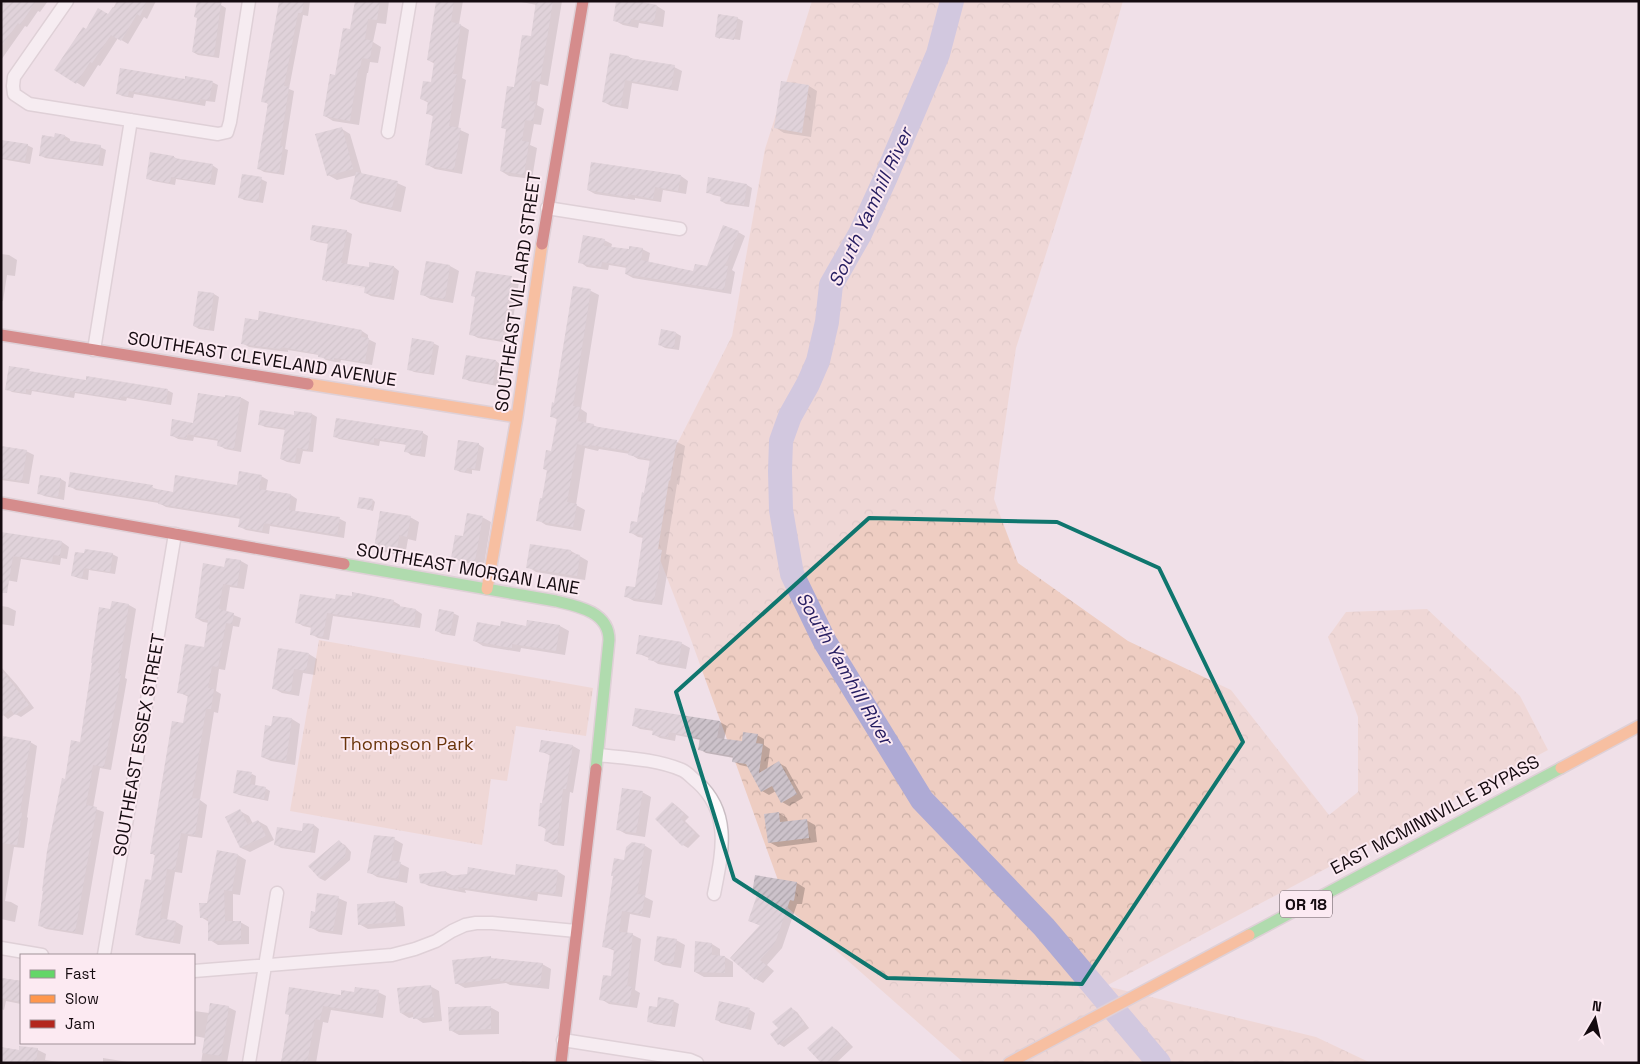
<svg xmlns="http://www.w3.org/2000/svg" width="1640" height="1064" viewBox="0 0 1640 1064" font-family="'Space Grotesk',sans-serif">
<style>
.forest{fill:url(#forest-crowns)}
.park{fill:url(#park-tufts)}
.shadow{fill:#0003}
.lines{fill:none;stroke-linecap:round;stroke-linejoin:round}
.river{stroke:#aeaad5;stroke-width:24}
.building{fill:url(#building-hatch)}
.street-casing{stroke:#c9bdc3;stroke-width:15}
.fast-casing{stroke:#c9bdc3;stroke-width:14}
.slow-casing{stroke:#c9bdc3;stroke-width:14}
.jam-casing{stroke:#c9bdc3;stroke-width:14}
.street{stroke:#fdfafc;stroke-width:12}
.fast{stroke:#63d668;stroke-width:11}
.slow{stroke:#ff974d;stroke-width:11}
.jam{stroke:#b3261e;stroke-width:11}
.marked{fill:none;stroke:#0f766e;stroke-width:4;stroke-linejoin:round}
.labels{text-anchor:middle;stroke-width:4;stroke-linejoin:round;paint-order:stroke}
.shield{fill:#fceaf2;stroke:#5a4e54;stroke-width:1}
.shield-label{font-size:16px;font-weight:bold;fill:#150b10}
.street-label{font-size:18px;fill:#150b10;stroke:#fceaf2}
.park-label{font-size:18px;fill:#69340a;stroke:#fceaf2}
.water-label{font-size:19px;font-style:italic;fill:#261d61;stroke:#fceaf2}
</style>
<defs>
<pattern id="forest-crowns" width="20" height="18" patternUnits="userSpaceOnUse" patternTransform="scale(1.25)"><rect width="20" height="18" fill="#eecdc2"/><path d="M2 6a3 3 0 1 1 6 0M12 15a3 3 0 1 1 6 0" fill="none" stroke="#cbafa6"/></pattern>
<pattern id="park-tufts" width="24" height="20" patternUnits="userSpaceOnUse" patternTransform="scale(1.25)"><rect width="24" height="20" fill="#eecdc2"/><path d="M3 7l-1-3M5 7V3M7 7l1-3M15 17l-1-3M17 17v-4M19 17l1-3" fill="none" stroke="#cbafa6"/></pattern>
<pattern id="building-hatch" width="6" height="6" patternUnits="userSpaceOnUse" patternTransform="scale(1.25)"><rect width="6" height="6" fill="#ccc2ca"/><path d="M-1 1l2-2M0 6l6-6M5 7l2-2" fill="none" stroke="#aea5ac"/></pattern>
</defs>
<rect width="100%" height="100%" fill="#f0e0e8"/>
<path class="forest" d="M812 1H1123L1089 119 1016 348 994 499 1018 563 1128 641 1231 690 1329 815 1358 792V717L1328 637 1346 612 1427 609 1520 696 1548 750 1106 986 1316 1037 1371 1063H964L788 908 690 637 642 513 732 336 765 149Z"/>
<path class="park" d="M319 640 593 688 586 736 516 726 507 781 491 779 482 845 290 811Z"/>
<path class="shadow" d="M1 1H48L40 12 38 11 27 27 25 26 1 60Z
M117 1H156L147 19 144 17 128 44 118 38 100 66 98 65 84 87 56 70 86 30 109 16Z
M198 1H222L221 5 226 8 219 58 198 55 193 52 198 18Z
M280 1H310L308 16 303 15 289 89 294 91 285 149 288 150 284 175 264 172 259 169 268 104 263 101Z
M356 1H389L386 24 377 23 373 42 381 47 378 63 370 62 368 73H367L359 125 333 121 325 116 336 76 351 31Z
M437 1H463L459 24 469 30 462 78 466 80 458 129 469 134 462 174 435 169 426 164 434 117 427 113 429 103 421 99 432 83 435 64 428 60Z
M516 1H562L548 86 540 84 537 105 544 109 541 125 534 124 530 145 537 148 532 179 509 176 501 171 507 130 502 127 532 38 537 5Z
M657 6 665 11 663 27 639 23 638 28 623 25 614 20Z
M737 18 743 21 740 40 720 37V39L716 37Z
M629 57 635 60 674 67 682 71 678 91 632 83 628 109 611 106 604 102Z
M121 70 186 81 212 82 218 85 215 102 206 101 205 106 134 94 133 98 122 96 117 93Z
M782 82 809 86 817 91 811 137 784 133 776 128Z
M342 129 350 134 362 175 397 183 406 187 401 212 360 203 352 198 357 175 337 180 328 175Z
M65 136 70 139V142L100 147 106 150 103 166 45 158 40 155 55 139Z
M1 141 27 145 33 148 30 164 1 159Z
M174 157 179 160 212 165 218 169 215 185 176 179 175 185 153 181 147 178Z
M681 176 688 181 686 194 663 190 661 202 635 198V200L595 194 588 190Z
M261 179 267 182 263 203 244 200 239 197Z
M709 179 747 185 752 188 749 207 726 204 721 201 722 197 713 195 707 192Z
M346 231 352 234 347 265 370 269 394 267 399 271 394 300 371 296 366 293V288L328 282 371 289 372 287 327 280V282L323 279 329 244 317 242 311 239Z
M738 232 745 236 732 270 735 272 731 294 633 278 626 274 627 268 609 265 608 270 587 267 580 262 604 240 612 244 611 248 630 251 642 249 650 253 648 263 694 272 708 267Z
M1 254 9 255 17 260 15 276 7 275 3 301H1Z
M427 263 450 266 459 271 453 303 430 299 422 294Z
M512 278 519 282 509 343 478 338 471 334Z
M574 288 591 291 599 295 581 409 587 413 586 424 593 425 599 428 677 442 685 446 679 485 677 484 666 554 670 556 662 605 634 601 625 596 636 589 644 538 638 537 630 532 638 523 651 461 638 459 630 454 599 449 598 451 585 448 576 505 585 510 581 531 546 525 538 520 543 500 548 471 544 469 552 452 558 420 551 416 555 404Z
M199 292 214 294 219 297 214 331 199 329 194 326Z
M259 321 362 331 368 335V339L376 343 372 365 341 360 340 363 326 360 319 355 288 350V352L249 347 242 343Z
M676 333 681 336 679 350 665 348 660 345Z
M433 343 439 346 434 375 414 372 408 369Z
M467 357 496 361 501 365 498 386 469 381 464 378Z
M29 371 33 373 87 382 167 390 173 393 171 405 127 398 126 401 75 393 74 398 32 391 31 395 12 392 7 389Z
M226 396 242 398 249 402 241 452 225 449 219 445V441L194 437 193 441 178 439 171 435 194 424 226 399Z
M312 414 317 417 313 452 303 451 300 464 287 462 281 459 286 430 265 427 259 424Z
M337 419 423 433 428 436 425 457 411 455 406 451 407 445 380 441 379 446 339 439 334 436Z
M478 444 484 448 480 471 472 470V474L460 472 455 469Z
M1 447 26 451 34 455 29 484 1 480Z
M41 476 61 479 66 482 64 500 44 496 38 493Z
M261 476 268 480 266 491 291 495 297 499 295 512 340 519 346 522 344 538 270 526 269 534 246 530 240 527 241 519 166 507 159 503 76 490 69 486 152 487 159 491 174 493 238 486Z
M373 500 375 502 373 511 359 507Z
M410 517 419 522 416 541 408 539 405 556 384 552 375 548Z
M482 517 491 522 484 565 461 562 453 557 464 538Z
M1 533 62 542 69 547 67 559 61 558 60 565 21 559 17 582 1 579Z
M571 551 588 561 585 580 536 572 528 567Z
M112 554 118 557 115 574 89 570 88 580 78 578 72 575 86 555Z
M227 559 241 561 248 565 244 589 230 587 226 612 241 618 239 627 233 626 225 670 219 669 216 691 221 694 218 713 214 712 200 800 207 805 202 838 188 836 182 873 175 872 167 920 176 922 183 926 180 944 144 938 137 934 152 881 156 856 151 853 184 724 189 697 178 692 205 648 209 623 203 622 196 618 225 568Z
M337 601H393L400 605V607L416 610 422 614 420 628 333 616 329 640 318 638 311 634 312 628 303 626 297 622Z
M129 605 136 609 125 678 127 679 111 770 100 768 93 808 104 812 83 935 46 929 39 925 111 611Z
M1 606 8 607 16 611 14 626 1 624Z
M453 613 459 616 455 636 442 634 437 631Z
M528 621 560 626 569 631 565 655 521 648 520 652 483 646 475 641 501 628 527 627Z
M681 643 690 648 686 669 658 664 649 658 637 653Z
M309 654 317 659 315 675 303 673 299 696 282 693 273 688Z
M1 667 17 685 34 708 21 717 15 714 8 719 1 713Z
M292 719 300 724 295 765 271 761 262 757 272 727Z
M720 722 727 726 724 740 743 743 757 735 764 739V745L770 749 767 770 779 763 786 767 803 798 789 806 782 802 776 791 769 795 762 791 749 767 740 765 733 761 734 758 706 753 699 749 701 740 676 735 675 741 660 738 653 734 654 731 640 729 633 725Z
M30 742 37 746 27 817 28 818 24 848 14 847 5 901 11 902 18 906 15 922 1 919V754Z
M573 746 580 750 573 793 570 792 564 846 553 845 546 841 547 830 539 825 551 756 541 751Z
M252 774 256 776 255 786 265 788 270 791 268 801 239 795 235 793Z
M642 792 651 797 645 837 626 834 617 829Z
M673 803 678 807 689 817 685 821 700 836 688 848 683 845Z
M240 811 249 816 253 824 258 821 267 826 274 840 250 852 241 848Z
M779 813 787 818 788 822 806 820 815 825 817 842 778 847 769 842Z
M314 825 319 829 315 853 281 848 276 845 303 833Z
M394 839 403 844 399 863 409 868 407 883 377 877 369 872Z
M339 842 345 845 351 852 350 860 325 881 319 878Z
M644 845 652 850 645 897 653 901 650 918 630 914 627 934 633 935 641 939 635 990 640 993 637 1008 609 1004 601 999 612 977 615 951 603 946 626 861Z
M218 851 238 855 246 860 240 895 233 894V922H240L249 927V944L218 945 210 940 209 922 201 917 209 904Z
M557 871 565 876 562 897 538 894 537 901 465 890 466 893 429 886 421 882 446 872 454 876H516Z
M756 877 797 883 805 888 802 904H797L782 948 767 965 774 971 763 983 756 979 761 926 750 921 758 896 753 894Z
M338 898 347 902 342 935 319 932 310 927 316 913Z
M394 902 403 907 405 926 368 929 359 924Z
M676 940 685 945 681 968 663 965 655 960Z
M712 944 720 949V957H725L733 962V977H704L695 972Z
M490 957 495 960 542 964 551 969 549 989 510 985 506 983 465 988 456 983Z
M1 978 21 981V1004L6 1001 4 1010 1 1009Z
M430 986 439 991 442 1021 423 1023 414 1017 409 1018 401 1013Z
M378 992 386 996 383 1018 331 1010 328 1023 323 1022 316 1063H281L290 1015 342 997 355 993Z
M673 1001 679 1004 675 1027 654 1024 648 1021 658 1009Z
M720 1002 750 1010 755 1013 751 1030 721 1023 716 1019Z
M228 1007 236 1011 227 1063H201L205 1038 194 1036V1011L209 1013Z
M490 1007 499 1012V1034L459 1035 450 1030Z
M791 1008 797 1012 809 1028 784 1047 779 1044 771 1035 779 1028Z
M832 1027 837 1030 853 1047 836 1063H823Z
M38 1050 46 1054 45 1060 66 1063H1L20 1051Z
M103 1058 128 1062 129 1063H103Z
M522 1061 536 1063H521Z"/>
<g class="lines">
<path class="river" d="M952 1 938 54 885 179 860 234 831 285 827 322 818 361 808 384 790 416 781 441 780 471 781 510 792 574 825 642 922 800 1044 927 1159 1063"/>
</g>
<path class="building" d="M1 1H36L20 25 18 23 1 47Z
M118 1H147L140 16 137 14 121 41 111 35 92 63 90 62 76 84 54 70 83 27 86 29 98 8 108 14 113 7 115 8Z
M197 1H216V3H221L214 56 192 52 197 18 194 17Z
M279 1H304L302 13H298L284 86 289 87 280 146H283L279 173 257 169 268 103 261 102Z
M355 1H380L377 20 368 19 365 39 373 41 370 59 362 58 360 69H358L350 121 323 116 330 74 335 75 343 28 350 29Z
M436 1H454L451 22 461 24 453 74H457L449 126 461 128 454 170 425 165 433 115 426 114 428 101 420 99 423 81 431 82 434 62 427 60Z
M536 1H553L540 82 532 80 529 101 536 102 533 121 525 120 522 141 529 142 524 175 500 171 506 129 501 128 507 86 514 87 522 35 531 36Z
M616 1H636L657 5 654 23 631 19 630 24 613 21Z
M718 14 738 17 734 40 715 37Z
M610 53 629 56V58L675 65 671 88 625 80 621 106 602 102Z
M120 68 185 79V76L213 81 209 100 200 99V103L129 91 128 96 116 94Z
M781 81 809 85 802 133 774 128Z
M342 127 353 169 327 176 315 134Z
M55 133 65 135V140L101 145 98 164 39 156 42 135 54 137Z
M1 140 28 144 25 161 1 158Z
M150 152 174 156V158L213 164 210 183 171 177 170 183 146 179Z
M591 162 681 175 678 191 655 187 653 199 628 194V197L587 190Z
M356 172 398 181 392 208 350 199Z
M242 174 262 177 258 201 238 198Z
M708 177 747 184 744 205 720 201 721 195 706 193Z
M312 225 347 230 341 263 369 267V262L394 266 389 297 364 293 365 287 322 280 328 243 310 240Z
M723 225 739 231 725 266H728L724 290 625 274 626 266 602 262 601 267 578 263 583 235 605 239 604 246 629 249V246L643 248 641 260 693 271 695 264 707 266Z
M426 261 450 265 445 299 420 295Z
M476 271 512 276 502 340 469 335 475 297 471 296Z
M573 286 591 289 573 406 580 407 577 421 594 424 593 426 677 440 670 481 669 480 658 549 662 550 654 601 624 597 626 586 635 587 643 535 629 533 631 521 637 522 642 492 644 493 650 459 628 455 629 451 590 445V447L577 444 567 502 577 504 573 527 536 521 540 498H542L547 470 543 469 546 450 551 451 557 418 550 417 552 402 554 403Z
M198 291 214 293 209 329 193 326Z
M259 311 362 330 361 337 369 338 365 362 334 358V360L318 357V354L282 347 281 349 241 344 245 318 258 320Z
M661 329 676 332 674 348 658 345Z
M412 338 434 342 429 373 407 370Z
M466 355 496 360 493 384 462 379Z
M9 366 30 369 29 371 86 380V376L168 389 166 403 121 396V399L70 391 69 396 26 389V393L5 390Z
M198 393 225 397V395L241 397 234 449 217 446 218 439 187 434V438L170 436 172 419 193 423Z
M260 410 294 415V411L312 413 308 450 297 448 295 462 280 459 285 428 258 425Z
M336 418 423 431 420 454 404 452 406 444 374 438V443L333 437Z
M458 440 479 443 475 469 467 468 466 472 454 470Z
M1 446 27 450 22 481 1 478Z
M239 471 262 475 259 489 291 494 289 510 340 517 337 535 264 523 262 531 238 527 240 517 158 504V501L68 487 70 472 153 485 152 488 173 492 175 475 237 485Z
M40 475 61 478 58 497 37 494Z
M359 497 373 499 371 510 357 508Z
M380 511 411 516 407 537 399 535 397 552 374 548Z
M467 513 483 516 475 561 451 558 455 535 463 536Z
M1 532 62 541 60 556 53 555 52 562 13 556 7 593H1Z
M530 544 571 550V553L580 555 577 576 526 568Z
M85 549 113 553 110 572 84 568 82 578 71 576 75 552 84 553Z
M226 558 241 560 237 586 223 584 219 609 234 613 232 624 226 623 218 667 212 666 208 688 214 689 211 709H206L192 798 200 799 195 835 181 833 175 870 167 869 160 918 176 921 173 941 135 935 145 879 151 880 155 854H150L172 721 183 723 188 695 177 693 185 644 204 647 208 620 195 618 203 563 224 567Z
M352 592 394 600 393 605 416 609 414 626 327 613 323 637 310 635 311 626 295 623 300 594 335 599 336 594 352 596Z
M112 601 129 604 118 673 121 674 104 767 93 765 86 805 97 807 75 932 38 926 43 891H42L47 851 62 778 65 779 71 740 80 742 92 663H91L99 607 110 609Z
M439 609 454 612 450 634 435 631Z
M527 620 560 625 556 651 512 644V648L473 641 477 622 500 626 501 621 526 626Z
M639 635 682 642 678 665 648 660 649 656 636 654Z
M278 648 309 653 306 671 294 669 291 692 272 689Z
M1 669 29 705 15 715 11 710 1 717Z
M635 708 720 721 717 738 742 741 743 732 758 734 756 743 763 744 759 773 779 761 797 794 781 803 772 786 761 792 746 764 732 762 733 756 698 750 700 738 669 732 668 737 652 735 653 729 632 726Z
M273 716 292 718 286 761 261 757 265 725 271 726Z
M3 736 31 741 25 770H27L20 812 22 813 17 845 1 843V746Z
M541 740 573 745 566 789H563L557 843 544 841 546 827 538 826 540 803H542L550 754 539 752Z
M237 770 252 772 250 784 266 787 264 799 233 793Z
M622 788 643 791 636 833 616 830Z
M672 802 684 814 680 818 695 833 682 846 655 819Z
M240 809 248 825 258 820 266 836 240 848 225 817Z
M779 812 780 822 807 819 809 838 768 843 764 814Z
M303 823 314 824 310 851 274 845 277 827 302 831Z
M374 835 395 837 391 860 401 862 398 879 367 873Z
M339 840 346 848 345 857 319 878 308 866Z
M632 842 645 844 637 894 645 895 642 914 622 911 619 932 633 933 627 986 632 987 629 1005 599 1000 603 975 611 976 614 949 602 947 613 876H611L614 858 624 860 626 847Z
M217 850 238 854 232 891 224 890 225 921H241V940L208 941V918H200L199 903H207Z
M516 864 558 870 555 894 531 891 530 897 458 887 459 890 420 883 419 874 446 871 447 876 467 874 468 867 515 875Z
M755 875 797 882 794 901 790 900 775 943 760 960 767 966 755 980 730 958 760 925 748 921 757 895 752 894Z
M317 893 339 896 333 931 309 928 311 911 315 912Z
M395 901 396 922 358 925 357 904Z
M657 936 677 939 673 964 654 961Z
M695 941 712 943V955L725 956V973L694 972Z
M491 956V958L543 963 540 985 500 981 501 978 455 984 452 960Z
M1 978 21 981V1002L1 998Z
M431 985 434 1017 413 1019V1012L400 1013 397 988Z
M289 987 341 995V990L354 992 355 987 379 990 375 1014 323 1006 320 1020 315 1019 307 1063H281L289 1015 285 1014Z
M658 997 674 1000 670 1025 647 1022 649 1006 657 1007Z
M719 1001 750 1008 745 1028 715 1020Z
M210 1003 229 1006 221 1056 202 1053Z
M491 1006V1029L449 1031 448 1007Z
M791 1007 805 1024 778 1045 770 1034 778 1028 772 1022Z
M832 1026 848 1044 827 1063H821L807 1048Z
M19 1046 38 1048 36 1063H1V1047L19 1050Z"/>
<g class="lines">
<g class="street-casing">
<path id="street" d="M67 1 14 77 13 86 14 94 29 104 218 134 227 132 230 122 249 1
M388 132 410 1
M547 208 680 229
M94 350 131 120
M598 755C626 758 656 759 682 770 687 772 692 778 697 782 732 813 722 853 714 894
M1 948 42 955
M104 955 175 534
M194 971 392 955 415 949 436 941 452 931 465 925 476 923H492L576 931
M563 1040 690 1060 697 1063
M249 1063 277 893"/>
</g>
<g class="fast-casing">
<path id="fast" d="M344 564 556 601C578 606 609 612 609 640L596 769
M1249 935 1561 768"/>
</g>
<g class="slow-casing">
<path id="slow" d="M308 384 517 417
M487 589 517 417 542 244
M1561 768 1639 726
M1009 1063 1249 935"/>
</g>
<g class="jam-casing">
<path id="jam" d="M542 244 583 1
M1 335 308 384
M1 503 344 564
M561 1063 596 769"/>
</g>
<use href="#street" class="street"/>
<use href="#fast" class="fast"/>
<use href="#slow" class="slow"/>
<use href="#jam" class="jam"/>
</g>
<path d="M0 0H1640V1064H0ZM869 518 1057 522 1159 568 1243 742 1082 984 887 978 734 879 676 692Z" fill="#f0e0e8" fill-opacity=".55" fill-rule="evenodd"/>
<path class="marked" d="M869 518 1057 522 1159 568 1243 742 1082 984 887 978 734 879 676 692Z"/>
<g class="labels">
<rect class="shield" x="1280" y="890.5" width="52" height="27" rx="4"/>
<g class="shield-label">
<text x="1306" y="910">OR 18</text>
</g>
<g class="street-label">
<text transform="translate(518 292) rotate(-82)" y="6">SOUTHEAST VILLARD STREET</text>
<text transform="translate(262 359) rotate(9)" y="6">SOUTHEAST CLEVELAND AVENUE</text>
<text transform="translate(468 569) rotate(10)" y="6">SOUTHEAST MORGAN LANE</text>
<text transform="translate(139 745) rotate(-80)" y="6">SOUTHEAST ESSEX STREET</text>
<text transform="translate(1435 815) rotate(-28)" y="6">EAST MCMINNVILLE BYPASS</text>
</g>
<g class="park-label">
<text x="407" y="750">Thompson Park</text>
</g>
<g class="water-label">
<text transform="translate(870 207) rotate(-65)" y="7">South Yamhill River</text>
<text transform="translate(845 668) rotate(60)" y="7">South Yamhill River</text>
</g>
</g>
<rect width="1640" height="1064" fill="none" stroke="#150b10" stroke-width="5"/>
<rect x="20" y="954" width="175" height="90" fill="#fceaf2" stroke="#a09198"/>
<rect x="30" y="970" width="25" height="8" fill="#63d668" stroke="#a09198"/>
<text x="65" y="979" font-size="15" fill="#150b10">Fast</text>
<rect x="30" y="995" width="25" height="8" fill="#ff974d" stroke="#a09198"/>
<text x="65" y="1004" font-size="15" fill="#150b10">Slow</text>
<rect x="30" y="1020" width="25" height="8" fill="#b3261e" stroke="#a09198"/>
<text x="65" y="1029" font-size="15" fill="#150b10">Jam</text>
<g transform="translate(1595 1019) rotate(9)" stroke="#fceaf2" stroke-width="4" paint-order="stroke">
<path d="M0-4L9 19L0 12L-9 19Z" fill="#150b10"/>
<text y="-8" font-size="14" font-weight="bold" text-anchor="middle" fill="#150b10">N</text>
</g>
</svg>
